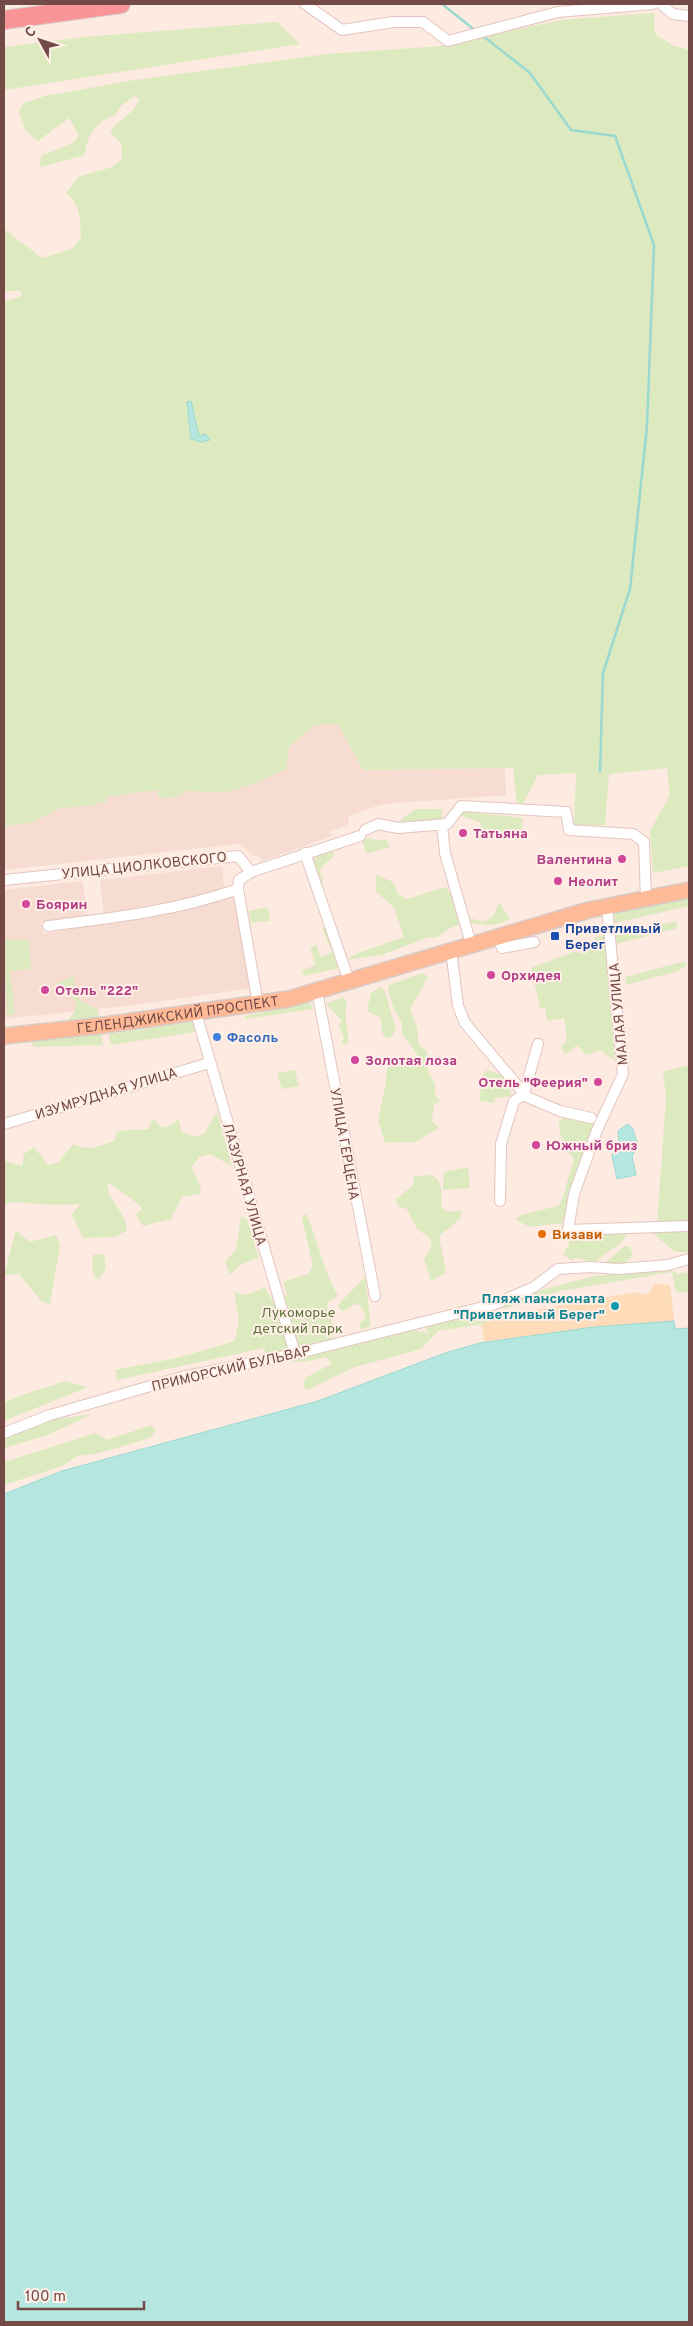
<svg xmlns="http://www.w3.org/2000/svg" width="693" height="2326" viewBox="0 0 693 2326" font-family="Overpass,sans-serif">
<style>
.residential{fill:#f7dcd1}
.green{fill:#ddeabf}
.sand{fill:#fedbb9}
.water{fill:#b5e7e0;stroke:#9ad9d1}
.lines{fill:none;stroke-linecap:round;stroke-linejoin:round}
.stream{stroke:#9ad9d1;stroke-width:2.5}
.street-casing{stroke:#e3c5bf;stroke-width:12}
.primary-casing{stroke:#d8cccb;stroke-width:18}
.highway-casing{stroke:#d8cccb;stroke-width:20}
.street{stroke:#fff;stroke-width:10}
.primary{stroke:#feba96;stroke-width:15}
.highway{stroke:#f99597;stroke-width:18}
.hotel-dot{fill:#d1479c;stroke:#ffefe7;stroke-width:2}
.transit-dot{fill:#1a4fb4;stroke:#ffefe7;stroke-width:2}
.shop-dot{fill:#3f7fe0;stroke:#ffefe7;stroke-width:2}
.food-dot{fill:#e8710a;stroke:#ffefe7;stroke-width:2}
.culture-dot{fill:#0f9aa8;stroke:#ffefe7;stroke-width:2}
.labels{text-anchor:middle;stroke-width:4;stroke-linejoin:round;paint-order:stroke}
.hotel-label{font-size:14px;font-weight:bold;fill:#b23c85;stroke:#ffefe7;text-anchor:start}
.street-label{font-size:14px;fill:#744a47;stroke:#ffefe7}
.transit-label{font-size:14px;font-weight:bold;fill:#164399;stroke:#ffefe7;text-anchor:start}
.shop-label{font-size:14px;font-weight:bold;fill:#366cbe;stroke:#ffefe7;text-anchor:start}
.food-label{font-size:14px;font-weight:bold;fill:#c56008;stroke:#ffefe7;text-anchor:start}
.culture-label{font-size:14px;font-weight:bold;fill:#0d838f;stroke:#ffefe7;text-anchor:end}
.park-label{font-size:14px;fill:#5d743c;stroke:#ffefe7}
</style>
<rect width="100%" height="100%" fill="#fdeae0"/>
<path class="residential" d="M339 724 363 770 505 768 506 795 383 804 348 816 349 824 330 831 332 836 262 861 258 855 253 856 241 845 237 844 4 870V826L30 823 60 808 87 806 107 797 157 790 159 799 183 795V791L226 792 289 747 315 725Z
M222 866 224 890 184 902 104 915 100 880Z
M83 881 87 916 41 923 43 934 150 914 188 909 230 896 235 900 252 988 142 1004 4 1019V890Z"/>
<path class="green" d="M654 13 655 34 672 45 689 50V866L653 873 650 831 670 795 667 768 609 774 605 825H574L576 773 538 775 523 804 517 803 513 768 363 770 338 724 315 725 289 747 286 769 251 785 226 792 183 791V795L159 799 157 790 107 797 106 802 87 806 60 808 30 823 4 826V302L22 296 21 291H4V229L42 258 72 249 81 238C80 221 81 204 66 193L78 177 112 167 122 159 121 143 110 133C119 117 131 118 139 100L135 96 121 106 115 115C97 120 86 136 85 155L40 167 41 156 73 143 79 135 69 118 38 141 25 130 19 112 24 103 45 96 128 81 327 54 441 46 561 20Z
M277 22 300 44 4 90V47L83 37Z
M416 809H442L443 818 409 826 400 820Z
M459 811 523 818 521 837H480L481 823 459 815Z
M365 837 377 840 386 839 390 847 367 854 362 841Z
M331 849 335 855 321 867 320 873 323 878 322 882 318 883 313 860 325 850Z
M376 875 393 882 398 894 407 899 445 887 464 907 470 918 484 922 493 916 499 902 510 919 495 925 464 923 452 927 436 938 429 937 382 955 346 960 358 953 404 937 394 907 376 892Z
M689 898V906L615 923 614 912Z
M268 907 270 921 251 923 249 911Z
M676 921 678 928 616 944 615 936Z
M325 927 339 968 304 976 302 970 316 965 310 948 316 945 321 957 332 952 322 928Z
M605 935 615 1061 600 1050 586 1055 577 1045 565 1055 561 1046 567 1040 564 1018 547 1021 545 1008H540L531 968 573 952 584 953 596 937Z
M4 939 29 940 31 969 10 971 15 1014 7 1016Z
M685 961 686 966 678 971 627 985 625 977Z
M423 973 428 977 410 1009 417 1027 419 1045 427 1051C427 1058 427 1066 429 1072 432 1081 438 1083 434 1094L440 1102 434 1104 432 1121 439 1128 415 1142 385 1143 378 1120 385 1087 387 1069C395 1062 408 1060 418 1055L402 1034V1023L394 1009 388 989 389 985Z
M73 976 79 1000 98 1010 99 1017 66 1023 74 1013 77 1004 72 997 56 984Z
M380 987 385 991 396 1030 392 1036 386 1039 382 1032 381 1018 367 1011 371 993Z
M343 997 347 1003C344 1011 347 1032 349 1041L344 1045 341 1043 344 1038 339 1025 342 1021 326 1004Z
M307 1003H310L313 1009 246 1019 245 1016Z
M192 1022 195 1032 111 1045 109 1034Z
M101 1033 103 1045 33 1047 32 1042Z
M689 1065V1224L657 1225 666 1098 663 1072Z
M295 1070 299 1086 282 1089 277 1073Z
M487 1070 509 1077 511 1096 496 1098 493 1103 480 1101 481 1078Z
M217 1112 232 1166 210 1154 199 1157 192 1167 201 1188 200 1194 182 1197 171 1219 143 1226 136 1215 142 1208 129 1197 107 1182C107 1201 127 1213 127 1230L116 1237 83 1238 72 1215 80 1204 55 1205 12 1202 4 1205V1161L22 1166 24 1154 34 1147 48 1165 59 1162 73 1144C92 1152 96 1146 115 1141L117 1131 149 1129 150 1122 155 1120 162 1128 173 1124 178 1119 182 1132 195 1137 205 1133Z
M566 1116 594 1121 597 1125 568 1203 564 1207 567 1209 562 1223 529 1227 516 1219 521 1215 558 1206 562 1200 574 1159C564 1149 559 1135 559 1121Z
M468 1167 470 1188 443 1190 444 1172Z
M432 1175C444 1182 441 1195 441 1207L448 1212 462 1210 460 1219 439 1236 446 1272 431 1281 424 1260 431 1248V1239L417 1229 407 1209 399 1207 395 1200 413 1185 414 1176Z
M306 1213C318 1240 323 1270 338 1296L327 1302 328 1315 335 1328 331 1334 333 1340 266 1355 264 1348 117 1380 115 1370 177 1358 235 1341 239 1319 234 1292 247 1295 265 1287 272 1300 287 1295 283 1282 308 1274 313 1266 302 1218Z
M241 1217 247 1219 259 1257 240 1265 230 1275 225 1261 236 1250Z
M16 1230 30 1242 56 1235 60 1246 50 1304 42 1302 19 1274 4 1275Z
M689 1231V1252H675L651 1232Z
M627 1232 624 1240 595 1262 575 1258 572 1261 563 1254 569 1245 568 1233Z
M625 1246H629L633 1254 626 1263 602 1265Z
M104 1254 106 1268 99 1279 95 1278 92 1266 93 1255Z
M669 1269 678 1274 689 1272V1292L676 1293 672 1272 560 1291 503 1309V1305L537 1291 595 1276Z
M365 1277 371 1326 361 1330 359 1324 366 1318 360 1305 354 1304 347 1310 341 1311 338 1305Z
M492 1310 495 1319 483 1324 438 1331 421 1349 355 1367 307 1390 303 1387 305 1378 331 1364 327 1357 303 1362H288V1355L412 1330 429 1333 424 1327Z
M65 1381 88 1387 4 1421V1403C23 1393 44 1389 65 1381Z
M93 1414 45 1436 4 1448V1439L50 1420Z
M152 1425 156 1431 150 1438 99 1453 77 1456 62 1466 4 1485V1462L96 1433 107 1440Z"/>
<path class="sand" d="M654 1284 670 1285 674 1321 594 1327 485 1342 481 1325 500 1316 636 1292 643 1295 650 1292Z"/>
<path class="water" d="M191 401 199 436 205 434 210 440 201 442 191 439 187 402Z
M628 1124 633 1129 638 1145 632 1156 636 1175 617 1179 612 1155 619 1143 618 1131Z
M674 1321 675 1329 689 1328V2322H4V1494L62 1471 318 1401 445 1353 480 1343 594 1327Z"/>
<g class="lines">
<path class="stream" d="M442 4 476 31
M483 36 530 73 571 130 615 136 654 245 647 426 630 589 603 673 600 772"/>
<g class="street-casing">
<path id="street" d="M305 4 342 30 393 22H423L448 41 558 12 653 4
M661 4 673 14 689 16
M442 825 445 853 471 944
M365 830 378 824 398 828 447 824 461 806 566 812 569 830 633 834 644 842 646 899
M305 853 349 981
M4 880 238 856 251 872
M607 907 623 1074 597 1130 574 1194 568 1230 689 1226
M48 926C113 918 176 911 238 889
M497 936 502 948 534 942
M451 950 458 1006 465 1023 527 1097 560 1111 591 1118
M317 991 375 1296
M258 1004 238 889 239 880 251 872 360 836
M196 1013 295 1354
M4 1124 209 1063
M500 1201 501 1144 514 1101 524 1094 538 1044
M4 1433 50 1415 182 1377 295 1354 495 1304 534 1287 558 1269 591 1267 618 1269 668 1265 689 1259"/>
</g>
<g class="primary-casing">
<g id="primary">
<path id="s1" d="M4 1036 105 1025 289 999 589 910 689 890"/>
</g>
</g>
<g class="highway-casing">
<path id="highway" d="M4 20 121 4"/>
</g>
<use href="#street" class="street"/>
<use href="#primary" class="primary"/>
<use href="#highway" class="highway"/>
</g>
<g class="hotel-dot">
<circle cx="463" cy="833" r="5"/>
<circle cx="622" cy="859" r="5"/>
<circle cx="558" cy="881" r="5"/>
<circle cx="26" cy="904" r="5"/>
<circle cx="491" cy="975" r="5"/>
<circle cx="45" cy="990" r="5"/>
<circle cx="355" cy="1060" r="5"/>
<circle cx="598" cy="1082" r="5"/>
<circle cx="536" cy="1145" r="5"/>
</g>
<rect class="transit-dot" x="550" y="931" width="10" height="10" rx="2.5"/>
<circle class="shop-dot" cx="217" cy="1037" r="5"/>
<circle class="food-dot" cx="542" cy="1234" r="5"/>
<circle class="culture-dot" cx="615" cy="1306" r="5"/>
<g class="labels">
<g class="hotel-label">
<text x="473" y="838">Татьяна</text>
<text x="612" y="864" text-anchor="end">Валентина</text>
<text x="568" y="886">Неолит</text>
<text x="36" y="909">Боярин</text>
<text x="501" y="980">Орхидея</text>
<text x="55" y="995">Отель "222"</text>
<text x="365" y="1065">Золотая лоза</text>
<text x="588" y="1087" text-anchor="end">Отель "Феерия"</text>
<text x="546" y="1150">Южный бриз</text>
</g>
<g class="street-label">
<text transform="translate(144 865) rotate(-6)" y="5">УЛИЦА ЦИОЛКОВСКОГО</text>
<text dy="5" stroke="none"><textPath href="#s1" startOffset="175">ГЕЛЕНДЖИКСКИЙ ПРОСПЕКТ</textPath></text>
<text transform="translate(618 1014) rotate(-95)" y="5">МАЛАЯ УЛИЦА</text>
<text transform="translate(106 1093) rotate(-17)" y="5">ИЗУМРУДНАЯ УЛИЦА</text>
<text transform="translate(345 1144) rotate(80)" y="5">УЛИЦА ГЕРЦЕНА</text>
<text transform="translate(245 1184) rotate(74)" y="5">ЛАЗУРНАЯ УЛИЦА</text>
<text transform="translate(231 1368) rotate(-13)" y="5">ПРИМОРСКИЙ БУЛЬВАР</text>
</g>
<g class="transit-label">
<text x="565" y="933">Приветливый<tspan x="565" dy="16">Берег</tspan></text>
</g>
<g class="shop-label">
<text x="227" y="1042">Фасоль</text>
</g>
<g class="food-label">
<text x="552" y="1239">Визави</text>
</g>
<g class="culture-label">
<text x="605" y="1303">Пляж пансионата<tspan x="605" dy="16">"Приветливый Берег"</tspan></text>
</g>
<g class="park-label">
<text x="298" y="1317">Лукоморье<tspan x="298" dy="16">детский парк</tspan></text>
</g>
</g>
<rect width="693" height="2326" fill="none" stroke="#744a47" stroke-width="10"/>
<g transform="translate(40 40) rotate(310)" stroke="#ffefe7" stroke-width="4" paint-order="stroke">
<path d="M0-4L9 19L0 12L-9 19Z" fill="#744a47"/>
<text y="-8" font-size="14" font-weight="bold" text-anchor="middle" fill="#744a47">С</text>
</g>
<path d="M18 2301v8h126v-8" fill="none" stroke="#744a47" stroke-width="2.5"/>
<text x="25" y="2301" font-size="15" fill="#744a47" stroke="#ffefe7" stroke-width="4" paint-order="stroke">100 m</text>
</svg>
